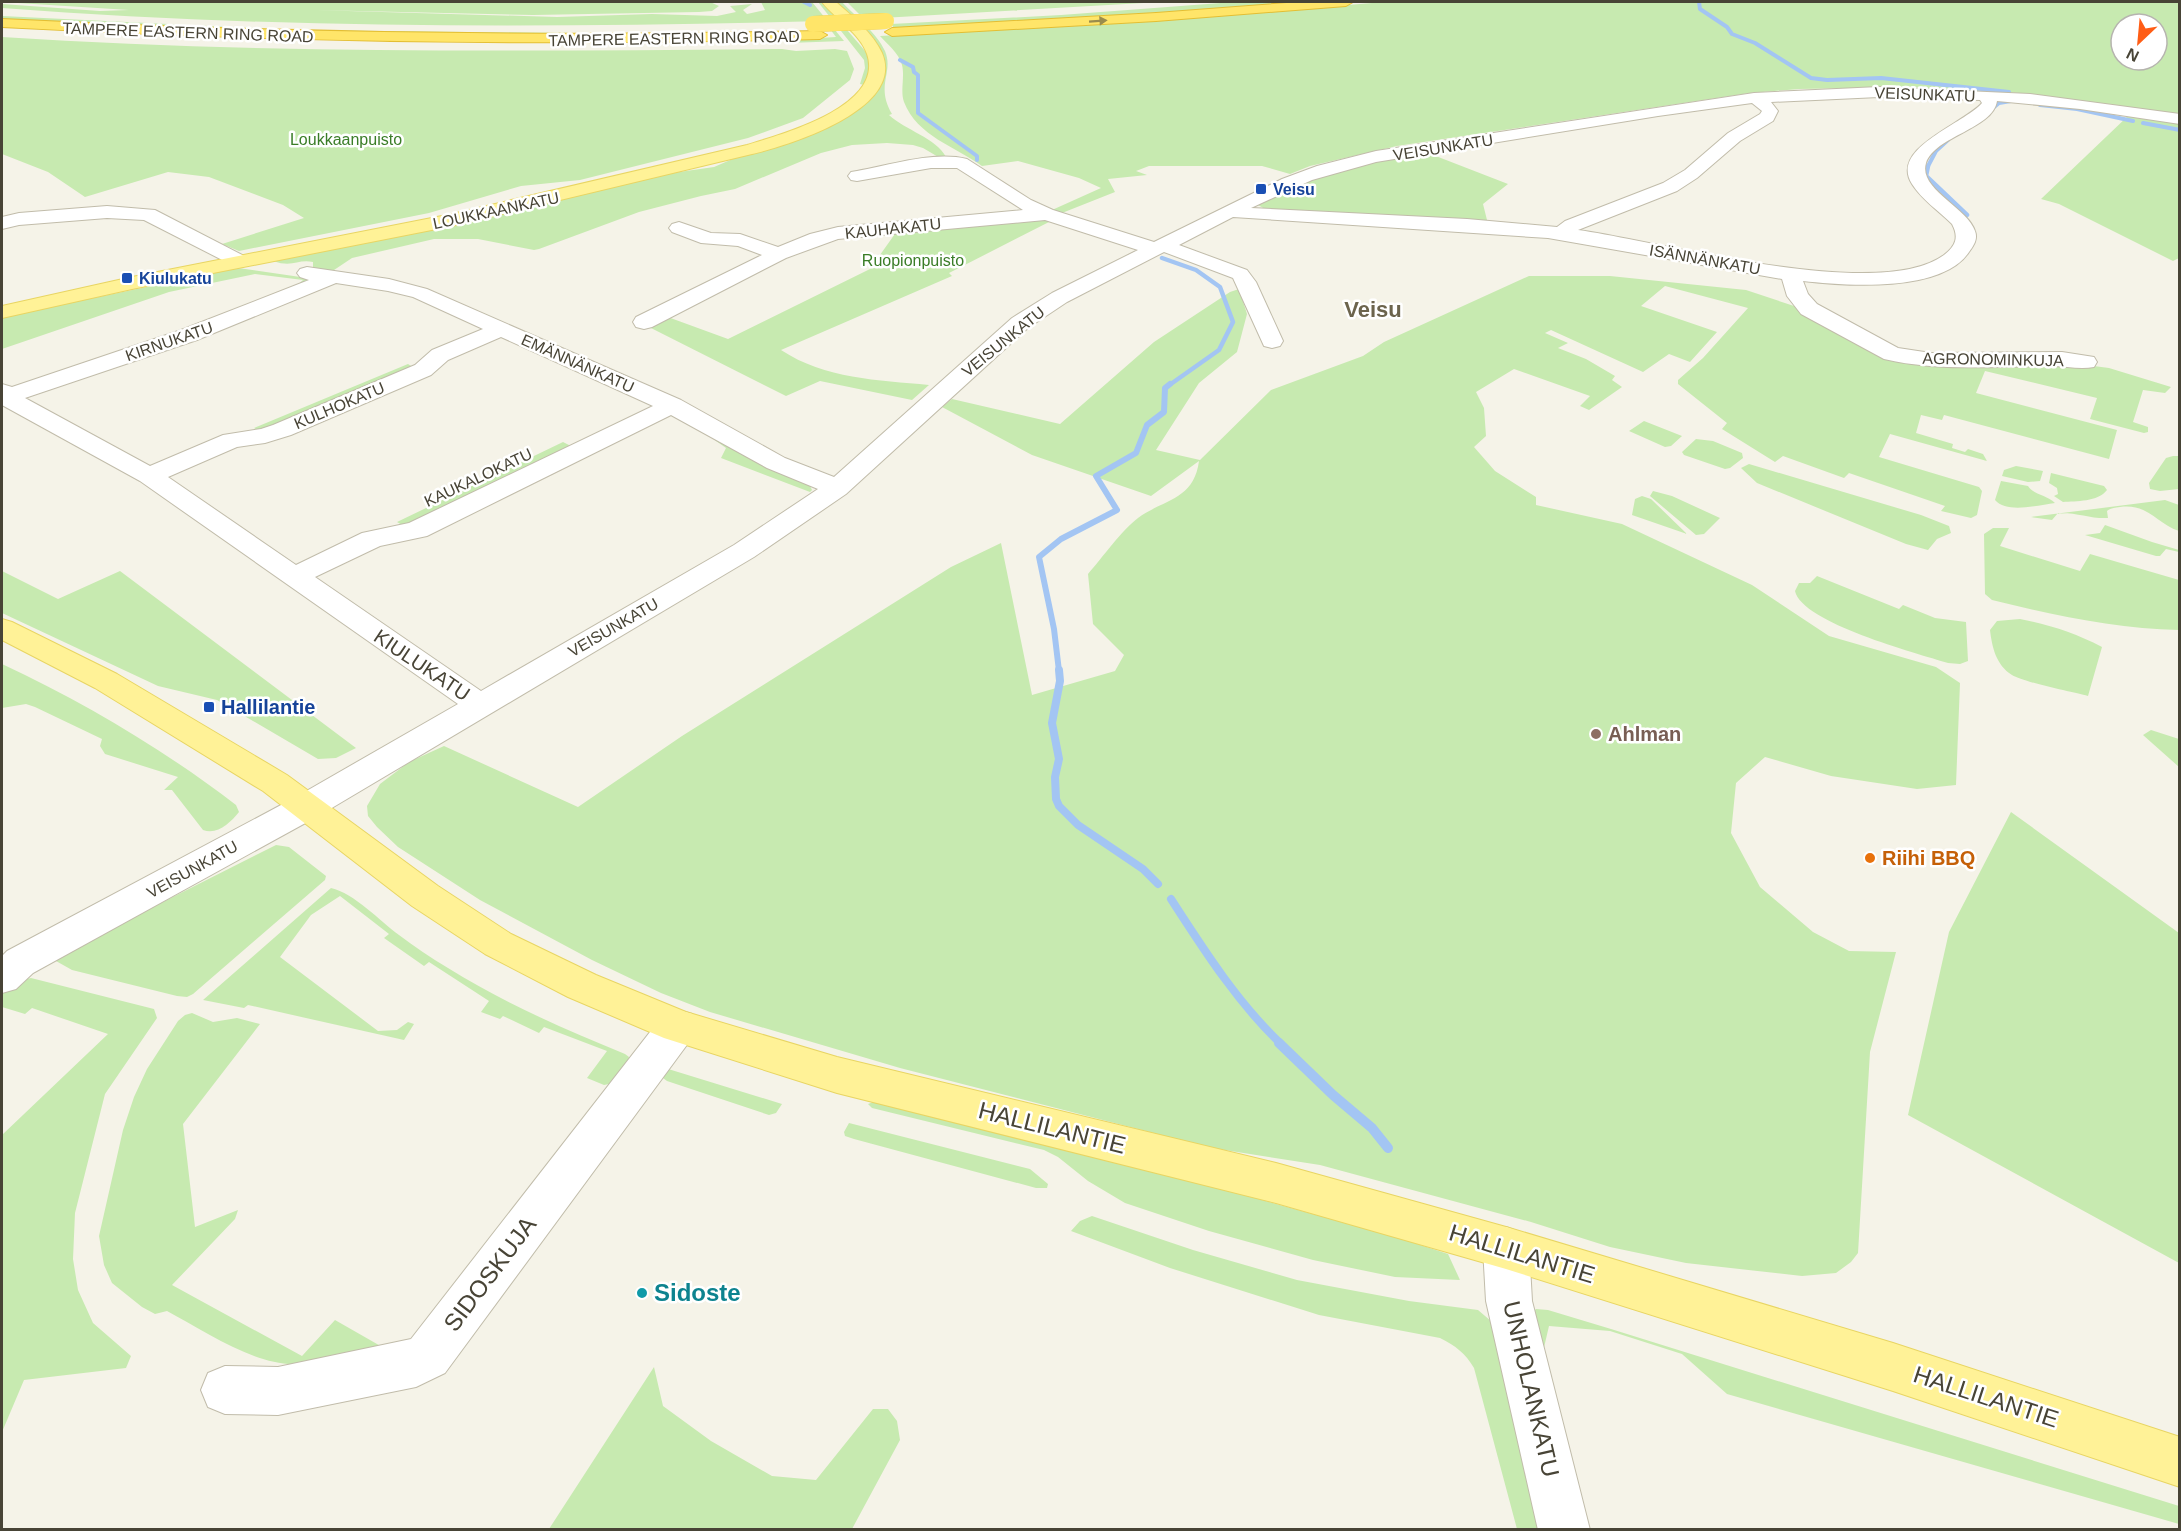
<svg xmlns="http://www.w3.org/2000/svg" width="2181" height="1531" viewBox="0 0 2181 1531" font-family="Helvetica,sans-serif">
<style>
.green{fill:#c7eab0;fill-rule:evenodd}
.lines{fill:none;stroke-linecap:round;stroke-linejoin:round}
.stream-far4{stroke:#a3c5f3;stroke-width:4}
.stream-far3{stroke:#a3c5f3;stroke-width:4.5}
.stream-far2{stroke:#a3c5f3;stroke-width:6}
.stream-far1{stroke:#a3c5f3;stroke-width:8}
.stream{stroke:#a3c5f3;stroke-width:10}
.minor-casing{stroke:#c1bcaa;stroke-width:2}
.major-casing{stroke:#e8d563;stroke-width:2}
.highway-casing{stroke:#e3be34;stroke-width:2}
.minor{fill:#fff;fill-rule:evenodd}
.major{fill:#fff297;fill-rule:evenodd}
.highway{fill:#ffe569;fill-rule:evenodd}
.highway-bridge-casing{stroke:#e3be34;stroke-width:16;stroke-linecap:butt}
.highway-bridge{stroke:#ffe569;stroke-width:16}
.oneway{fill:#9a8c4d}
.transit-dot{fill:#1a4fb4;stroke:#fff;stroke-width:2}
.education-dot{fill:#8d6e63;stroke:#fff;stroke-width:2}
.food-dot{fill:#e8710a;stroke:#fff;stroke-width:2}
.culture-dot{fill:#0f9aa8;stroke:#fff;stroke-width:2}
.labels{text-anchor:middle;stroke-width:5;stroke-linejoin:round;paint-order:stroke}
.far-street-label{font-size:16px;fill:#484436;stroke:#fff}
.far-park-label{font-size:16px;fill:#3a7d27;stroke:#fff}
.far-transit-label{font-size:16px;font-weight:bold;fill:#164399;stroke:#fff;text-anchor:start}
.street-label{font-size:20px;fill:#484436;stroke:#fff}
.transit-label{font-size:20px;font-weight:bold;fill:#164399;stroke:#fff;text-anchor:start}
.education-label{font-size:20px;font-weight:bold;fill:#785e54;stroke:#fff;text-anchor:start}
.food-label{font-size:20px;font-weight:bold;fill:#c56008;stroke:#fff;text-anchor:start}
.far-district-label{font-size:22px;font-weight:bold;fill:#6c644d;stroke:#fff}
.near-street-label{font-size:24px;fill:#484436;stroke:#fff}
.near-culture-label{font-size:24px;font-weight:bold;fill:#0d838f;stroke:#fff;text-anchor:start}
</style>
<rect width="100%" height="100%" fill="#f5f3e8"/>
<path class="green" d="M2 2H710L719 6 712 11 699 12 533 15 314 10 557 17 652 14 717 16 736 12 730 6 752 4 743 10 747 14 765 10 761 2H812L844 41 788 43 789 40 836 37 824 21C550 28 276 29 2 8V4L100 11 129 10Z
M818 2H823L866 52 871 70 864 85 860 84 865 68 864 60Z
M836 2H842C855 16 877 33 885 51 894 73 875 85 892 114L889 115C905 130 936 138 946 157L940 158 923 148 913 145 887 143 852 145 821 153 735 189 701 196 639 212 539 249 534 250 478 239H434L352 258 331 272 313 270V262C297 259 293 268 273 261L672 173 714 167 866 102C910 61 867 33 836 2Z
M847 2H1161L864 19Z
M1234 2H1322L895 29 891 24 1061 15Z
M1384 2H2179V116L2019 93 1907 87 1799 89 1750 93 1397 146 1310 166 1290 174 1262 166H1149L1136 171 1147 175 1108 179 1115 192 1062 213 1052 210 1101 188 1079 178 1018 161 982 166C956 147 917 136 904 102 900 91 905 77 902 65 899 53 887 44 880 36L1153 21ZM2121 24H2157V60H2121Z
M2 16 292 30 658 34 504 37 26 22 2 20Z
M2 37C261 54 521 51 782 49L796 51 835 49 847 51 854 69 850 80 803 118 748 138 580 180 521 186 429 213 239 251 222 244 304 218 283 205 209 177 168 172 85 197 48 172 2 154Z
M2129 115 2179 124V258L2173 261 2059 204 2041 199Z
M1428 153 1508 184 1483 204 1488 224 1265 209 1258 205 1314 177 1378 161Z
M1043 218 1051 221 949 273 952 276 781 350C825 379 878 380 929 385L912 400 820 381 786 396 645 325 665 316 728 339 870 269 897 231Z
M238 268 314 279 292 290 303 280 255 274 169 292 2 349V317Z
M1529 276H1610L1746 290 1794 306 1878 352 2086 365 2109 368 2171 387 2165 393 2143 390 2133 422 2148 427V432L2144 433 2090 419 2097 398 1985 371 1976 393 2117 430 2109 459 1944 415 1942 420 1921 415 1916 433 1953 444 1952 448 1965 452 1968 449 1983 454 1987 461 1890 434 1879 457 1979 487 1982 491 1977 515 1971 518 1941 511 1945 506 1849 473 1844 478 1783 456 1775 462 1722 429 1727 423 1678 384V380L1703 358 1748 308 1665 286 1641 306 1717 332 1690 362 1669 354 1643 372 1551 330 1545 333 1568 343 1558 348 1586 359 1615 376 1612 380 1622 387 1589 410 1580 406 1590 396 1514 369 1476 392 1484 408 1486 436 1474 447 1495 471 1536 497V505L1622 524 1752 585 1829 636 1936 667 1960 683 1956 785 1917 789 1831 776 1765 757 1736 783 1731 833 1760 887 1813 932 1849 951 1896 952 1870 1052 1858 1253 1851 1262 1836 1273 1802 1276 1686 1263 1610 1247 1531 1222 1320 1165 1212 1148 1181 1140 900 1068 710 1012 661 993 592 960 480 900 398 847 377 827 368 816 367 806 380 784 409 762 444 746 578 807 682 736 951 567 1001 543 1032 695 1115 671 1124 655 1093 624 1088 574C1102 558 1122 530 1138 518 1164 499 1194 500 1199 461L1151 496 1032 455 942 407 952 399 1060 424 1154 342 1230 292 1239 289 1247 314 1237 352 1199 383 1156 450 1200 460 1271 390 1363 356 1384 342Z
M408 364 416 369 262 433 254 428Z
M681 416 810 486 812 490 810 492 721 458 726 448Z
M1644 421 1682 436 1671 446 1665 447 1629 431Z
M1696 439 1713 441 1742 453 1743 458 1730 468 1725 469 1684 455 1682 452Z
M563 442 573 447 407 528 397 522Z
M2173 456H2179V489L2160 491 2150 489 2149 483 2166 458Z
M1749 464 1921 515 1949 526 1951 533 1937 539 1928 550 1906 544 1757 483 1741 468Z
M2016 466 2043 471 2040 481 2028 482 2002 476 2004 470Z
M2051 473 2104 486 2107 490C2098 502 2076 501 2063 502L2054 496 2058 494 2057 488 2049 483Z
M2001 481 2028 486C2034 495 2047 495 2055 503 2038 505 2007 514 1995 500Z
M1653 491 1672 496 1720 518 1704 534 1696 535 1650 496Z
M1642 496 1651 499 1687 534 1632 515 1635 499Z
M2165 500 2179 505V531C2157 524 2148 503 2120 507 2114 508 2111 508 2107 511L2108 518C2091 519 2076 512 2058 513L2052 520 2031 517Z
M2105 525 2152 542 2179 550V552L2166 549 2160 556H2156L2085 535 2100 533Z
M1993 528H2009L2000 546 2080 571 2090 554 2179 580V630C2117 629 2053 615 1992 600L1985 594 1984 534Z
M2 571 58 599 120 571 356 748 336 758 318 759 217 700 158 686 2 613Z
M1817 576 1899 609 1903 605 1935 618 1966 622 1968 661 1960 664 1948 663C1916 653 1802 623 1795 591L1799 583H1810Z
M2020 619C2050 625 2075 633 2102 647L2088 696C2072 692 2023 682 2012 675 1996 665 1992 647 1990 630L1997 621Z
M2 664C85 703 163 749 236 805L239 812C230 823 218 835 203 830L172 790H164L178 777 105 754 100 746 102 739 35 707 26 704 2 708Z
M2151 730 2179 739V767L2143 735Z
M2011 812 2179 933V1263L1908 1115 1949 932Z
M276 845 289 847 326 876 325 880 193 994 187 997 177 996 72 970 56 961 60 954Z
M331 888C354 893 380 921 399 935 414 946 431 958 448 968 504 1003 564 1029 625 1054L629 1057 628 1060 609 1084 604 1085 587 1078 607 1051 544 1027 539 1033 503 1016 500 1019 481 1012 489 1001 429 962 424 966 384 938 389 934 340 896 311 915 280 957 378 1031 397 1030 408 1022 414 1024 404 1040 248 1005 244 1008 203 1000Z
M31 978 154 1009 157 1018 105 1094 75 1213 73 1259 78 1290 93 1323 131 1356 126 1368 24 1380 2 1432V1135L108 1034 32 1008 25 1014 2 1007V992L13 982Z
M192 1013 213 1022 237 1018 260 1024 183 1124 195 1227 238 1210 235 1219 172 1285 302 1356 335 1320 384 1348C358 1352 317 1364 293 1364 252 1364 203 1330 167 1311L155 1314 142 1307 112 1283 104 1265 99 1236 123 1130 134 1097 147 1069 178 1021 185 1015Z
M665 1068 782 1104 776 1113 769 1115 667 1081 663 1078Z
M879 1100 1104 1156 1399 1238 1448 1254 1460 1280 1395 1277 1313 1260 1209 1231 1125 1203 1088 1181 1058 1157 1044 1150 872 1108 868 1104Z
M849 1123 1030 1169 1048 1184 1047 1188H1036L854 1139 845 1136 844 1132Z
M1092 1216 1193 1250 1297 1280 1409 1301 1478 1310 1498 1327 1550 1529H1517L1474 1368C1465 1353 1456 1346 1440 1338L1319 1315 1170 1268 1071 1231 1080 1221Z
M1536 1309 1548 1310 1611 1329 2179 1506V1524L1727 1394 1682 1354 1610 1331 1549 1326 1542 1356 1531 1314Z
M654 1367 663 1406 711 1441 772 1476 816 1480 873 1409H888L897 1421 900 1440 852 1529H549Z"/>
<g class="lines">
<path class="stream-far4" d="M804 2 810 5
M1699 2 1700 9 1727 27 1732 34 1755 43 1811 78 1827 80 1881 78 2009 92
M900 60 913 67 914 72 918 75V113L977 156V160
M2040 105 2077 109 2133 121
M1987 113 1999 103 2011 101
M2143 123 2180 130
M1927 168 1936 151 1948 140"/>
<path class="stream-far3" d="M1928 166 1926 176 1967 215
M1162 258 1196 270 1220 287 1233 322 1219 350 1168 386"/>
<path class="stream-far2" d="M1059 671 1054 629 1039 557 1061 539 1117 510 1096 476 1136 453 1147 425 1164 412 1165 388 1170 384"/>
<path class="stream-far1" d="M1059 670 1060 681 1052 723 1059 759 1055 777 1056 799 1059 806 1078 825 1143 869 1158 884
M1171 899C1204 950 1237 1002 1281 1044"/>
<path class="stream" d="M1279 1043 1333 1095 1372 1128 1388 1148"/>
<g class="minor-casing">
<path id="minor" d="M1879 87 2030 94 2180 114V124L2080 109 1997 101C1993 129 1935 136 1926 163 1918 189 1967 207 1975 231 1978 239 1974 245 1969 252 1942 293 1846 286 1803 281L1808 294 1817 304 1898 348 1931 353 2062 352 2094 357 2097 362 2094 367C2080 370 2066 366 2052 366 1997 366 1938 372 1884 359L1801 314 1787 296 1782 279 1548 238 1233 217 1179 245 1247 270 1256 282 1283 341 1280 346 1272 348 1264 346 1233 278 1164 252 1067 302 1028 328 846 494 754 557 320 815 33 973 16 989 2 993V956L7 951 296 797 458 704 140 481 2 405V384L12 387 181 330 309 280 300 277 297 273 300 269 307 267 389 279 427 289 681 400 785 458 834 477 1012 318 1052 293 1138 250 1045 220 838 239 786 258 652 327 644 329 636 327 633 322 636 317 762 255 738 246 701 243 672 232 669 228 672 224 679 222 711 233 740 234 778 247 810 234 838 227 1023 210 957 168H931L857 181 851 180 848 176 851 172 857 171C891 165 933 151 967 159L1031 200 1053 210 1154 242 1282 179 1317 166 1376 151 1754 93ZM1879 97 1980 100 1982 103C1964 124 1889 148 1912 184 1922 200 1939 211 1952 224 1959 237 1956 246 1944 255 1879 303 1659 241 1578 230L1677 191 1697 178 1740 141 1773 121 1778 111 1771 102ZM1752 103 1762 111 1760 114 1728 133 1685 170 1663 183 1565 221 1557 227 1467 219 1251 208 1312 180 1376 162 1658 116ZM336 283 388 291 413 297 483 329 432 350 415 365 273 425 261 429 223 435 150 466 25 398 197 340ZM501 337 653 406 409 523 362 533 296 565 168 477 237 447 265 443 291 435 431 375 448 360ZM671 415 767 468 818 489 734 545 481 691 315 577 380 546 427 536Z
M107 206 155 210 248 258 251 262 248 266H234L144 220 107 218 19 225 2 229V217L19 213Z
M678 1010 692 1014 698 1026 692 1038 445 1373 416 1387 278 1415 225 1414 208 1407 201 1390 208 1373 225 1366 278 1367 411 1339 664 1014Z
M1506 1227 1522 1233 1529 1248 1532 1301 1590 1530H1538L1486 1301 1483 1248 1490 1233Z"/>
</g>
<g class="major-casing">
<path id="major" d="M822 2H836C852 16 873 33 882 53 906 109 790 145 752 154L452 226 132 289 2 318V306L132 277 452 214 747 145C783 134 885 106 867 54 860 33 835 19 822 2Z
M2 619 12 622 117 674 287 775 438 886 511 934 596 975 686 1012 837 1057 1276 1163 1506 1227 1893 1343 2180 1437V1487L1893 1391 1506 1269 1276 1203 837 1093 664 1038 568 997 485 954 412 906 263 791 95 688 2 640Z"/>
</g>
<g class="highway-casing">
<path id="highway" d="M1300 2H1353L1346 6 1156 21 892 36 885 32 892 28 1156 13Z
M2 19C275 33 547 37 820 31L827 35 820 39C547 46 275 42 2 27Z"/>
</g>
<use href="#minor" class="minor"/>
<use href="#major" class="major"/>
<use href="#highway" class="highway"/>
<g class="highway-bridge-casing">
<path id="highway-bridge" d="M813 24 886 21"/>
</g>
<use href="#highway-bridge" class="highway-bridge"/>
</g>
<defs><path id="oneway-solid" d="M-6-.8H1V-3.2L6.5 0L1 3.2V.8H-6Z" transform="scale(1.5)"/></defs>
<use class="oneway" href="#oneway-solid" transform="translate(1098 21) rotate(-4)"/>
<g class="transit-dot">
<rect x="1255" y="183" width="12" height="12" rx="3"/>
<rect x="121" y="272" width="12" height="12" rx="3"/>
<rect x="203" y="701" width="12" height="12" rx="3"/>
</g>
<circle class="education-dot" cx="1596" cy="734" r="6"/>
<circle class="food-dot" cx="1870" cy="858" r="6"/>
<circle class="culture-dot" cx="642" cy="1293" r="6"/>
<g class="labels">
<g class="far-street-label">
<text transform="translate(188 32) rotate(2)" y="6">TAMPERE EASTERN RING ROAD</text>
<text transform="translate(674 38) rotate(-1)" y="6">TAMPERE EASTERN RING ROAD</text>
<text transform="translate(1925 94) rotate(2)" y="6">VEISUNKATU</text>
<text transform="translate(1443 147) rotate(-9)" y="6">VEISUNKATU</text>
<text transform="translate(496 210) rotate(-12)" y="6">LOUKKAANKATU</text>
<text transform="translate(893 228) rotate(-6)" y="6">KAUHAKATU</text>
<text transform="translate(1705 259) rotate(10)" y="6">ISÄNNÄNKATU</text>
<text transform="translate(169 341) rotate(-19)" y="6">KIRNUKATU</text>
<text transform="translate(1003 341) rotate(-39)" y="6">VEISUNKATU</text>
<text transform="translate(1993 359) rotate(1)" y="6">AGRONOMINKUJA</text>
<text transform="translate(578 363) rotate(24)" y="6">EMÄNNÄNKATU</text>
<text transform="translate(339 405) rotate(-23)" y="6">KULHOKATU</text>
<text transform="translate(478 477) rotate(-25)" y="6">KAUKALOKATU</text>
<text transform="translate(613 627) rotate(-30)" y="6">VEISUNKATU</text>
<text transform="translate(192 869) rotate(-29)" y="6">VEISUNKATU</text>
</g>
<g class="far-park-label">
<text x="346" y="145">Loukkaanpuisto</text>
<text x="913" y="266">Ruopionpuisto</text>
</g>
<g class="far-transit-label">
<text x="1273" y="195">Veisu</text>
<text x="139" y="284">Kiulukatu</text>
</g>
<g class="street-label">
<text transform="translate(422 665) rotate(34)" y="7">KIULUKATU</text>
</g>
<g class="transit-label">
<text x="221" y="714">Hallilantie</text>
</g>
<g class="education-label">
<text x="1608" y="741">Ahlman</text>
</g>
<g class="food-label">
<text x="1882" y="865">Riihi BBQ</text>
</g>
<g class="far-district-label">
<text x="1373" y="317">Veisu</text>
</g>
<g class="near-street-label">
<text transform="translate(1052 1128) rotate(14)" y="8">HALLILANTIE</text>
<text transform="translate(1522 1254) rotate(17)" y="8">HALLILANTIE</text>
<text transform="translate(490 1274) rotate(-53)" y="8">SIDOSKUJA</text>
<text transform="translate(1531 1389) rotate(77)" y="8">UNHOLANKATU</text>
<text transform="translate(1986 1397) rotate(18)" y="8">HALLILANTIE</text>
</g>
<g class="near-culture-label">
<text x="654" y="1301">Sidoste</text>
</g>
</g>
<rect width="2181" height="1531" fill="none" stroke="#484436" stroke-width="6"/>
<g transform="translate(2139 42) rotate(206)"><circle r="28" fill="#ffffff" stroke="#b6b4af" stroke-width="1.5"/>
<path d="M0-4.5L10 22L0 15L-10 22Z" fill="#ff5d15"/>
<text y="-9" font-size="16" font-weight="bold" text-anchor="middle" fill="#484436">N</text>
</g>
</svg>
